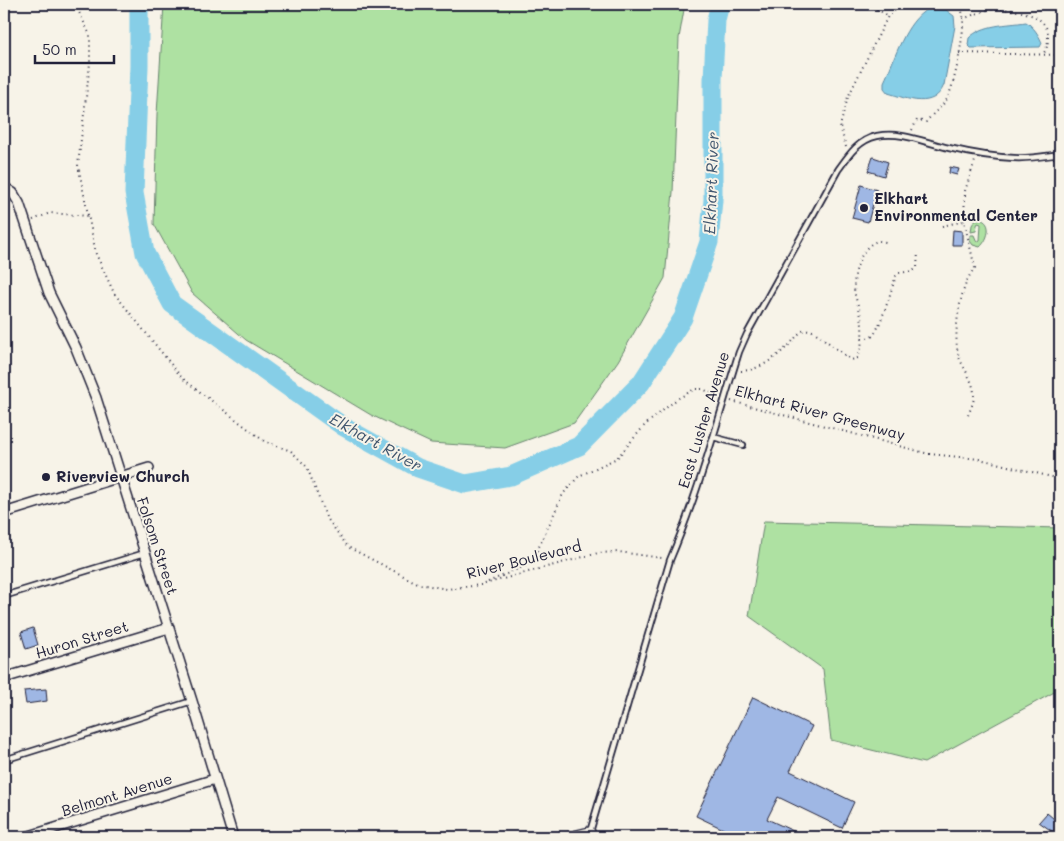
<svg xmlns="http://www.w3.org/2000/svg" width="1064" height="841" viewBox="0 0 1064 841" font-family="Mali,sans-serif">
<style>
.green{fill:#aee1a2;stroke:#68826e}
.water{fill:#86cee7;stroke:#5e89a2}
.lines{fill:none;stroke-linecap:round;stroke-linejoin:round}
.river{stroke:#86cee7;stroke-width:19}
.building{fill:#9fb7e4;stroke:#22223b}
.service-casing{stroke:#22223b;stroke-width:8}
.minor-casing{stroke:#22223b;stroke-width:12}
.path{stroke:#22223b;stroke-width:2;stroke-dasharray:1 4;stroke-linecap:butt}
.service{stroke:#f7f3e8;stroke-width:4.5}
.minor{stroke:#f7f3e8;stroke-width:9}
.poi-dot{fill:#22223b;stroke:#f7f3e8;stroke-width:2}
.labels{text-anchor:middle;stroke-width:4;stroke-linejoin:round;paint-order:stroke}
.poi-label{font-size:15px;font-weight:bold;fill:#22223b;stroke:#f7f3e8;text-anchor:start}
.street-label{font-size:15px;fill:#22223b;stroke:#f7f3e8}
.water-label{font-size:16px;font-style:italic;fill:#40566f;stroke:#f7f3e8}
</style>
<rect width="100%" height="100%" fill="#f7f3e8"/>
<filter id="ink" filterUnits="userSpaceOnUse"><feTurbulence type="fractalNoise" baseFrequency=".02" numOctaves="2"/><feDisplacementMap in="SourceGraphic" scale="10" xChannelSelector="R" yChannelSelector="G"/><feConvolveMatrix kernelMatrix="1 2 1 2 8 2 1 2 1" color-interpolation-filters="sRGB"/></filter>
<g filter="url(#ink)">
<path class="green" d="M164 4H685L679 38 673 192 665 278 618 361 574 423 505 448 431 443 371 415 246 340 192 293 154 224 157 114Z
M976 219C994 219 989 239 980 247L973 245 970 241V235H974L977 242 980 240 981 224 978 223 977 225 976 231 971 232 972 225Z
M764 521 1060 528V689L924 763 831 740 823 669 749 616Z"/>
<path class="water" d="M928 9 946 10 954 16 955 26 944 85C934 110 908 99 888 93L884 88V82C895 59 905 21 928 9Z
M1026 22C1033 26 1039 35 1042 43L1040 47 971 48 968 45 969 38C983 24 1007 25 1026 22Z"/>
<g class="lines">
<path class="river" d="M139 4V66L134 193 145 253 172 304 344 427 418 468 465 484 511 476 579 446 641 383 683 318 709 242 713 200V79L716 20 720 4"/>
</g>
<path class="building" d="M873 157 888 162 884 176 868 171Z
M950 167 959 169 957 175 949 173Z
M861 185 877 190 868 222 852 218Z
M953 230 962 231V245H952Z
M33 628 38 645 26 649 21 632Z
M46 689 47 701 26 704 24 691Z
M753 697 812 726 790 771 854 802 842 828 778 797 767 819 804 836 803 837H740L696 816Z
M1047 813 1060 824V837L1039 822Z"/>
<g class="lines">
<g class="service-casing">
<path id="service" d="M713 437 743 445
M4 596 145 553
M4 760 192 701
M590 832 670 560C699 492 717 422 739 352L747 334 838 170C848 156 858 140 877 136 902 131 926 143 949 148 970 153 993 157 1014 158 1029 159 1045 156 1060 154"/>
</g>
<g class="minor-casing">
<path id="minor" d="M4 187 13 193 19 203 49 293 76 348 96 398 192 701 233 837
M4 513 149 468
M4 678 169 628
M26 837 215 779
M569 837 590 832 589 837"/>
</g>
<path class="path" d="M75 4 90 35V63L78 165 96 254 114 293 182 378 264 441 291 451 307 467 326 517 348 547 419 584 447 589 481 585 598 553 619 552 662 558
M868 4 887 15
M963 19C973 15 986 9 996 9 1015 9 1049 14 1048 37 1048 44 1047 50 1042 55
M959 53 1060 55
M912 130 917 120 926 122C932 114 942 107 947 99 955 84 965 32 963 15 962 11 961 7 960 4
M846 147 840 126 848 97 888 16 903 4
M33 220 50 213 89 216
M964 221 965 191 975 161
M942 226 964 221 975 268C960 284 952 335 959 357 963 368 975 383 974 396 974 403 969 412 967 418
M862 338C863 338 870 338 871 337 879 334 892 287 896 276L899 273 913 271 917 268 918 252
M741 371C760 370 775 358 788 346 794 341 798 332 805 330 809 329 813 331 816 333L851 360 858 358C863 345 863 330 861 316 859 306 854 297 854 286 854 272 861 245 878 241 881 241 886 242 889 243
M731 401 929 454 980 459 1060 479
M488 582 525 566 533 560 563 494 579 476 617 458 645 425 677 399 695 389H703L717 396"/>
<use href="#service" class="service"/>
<use href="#minor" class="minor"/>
</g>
</g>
<g class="poi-dot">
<circle cx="864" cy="208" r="5"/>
<circle cx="46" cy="477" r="5"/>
</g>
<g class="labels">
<g class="poi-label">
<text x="874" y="204">Elkhart<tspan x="874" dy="17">Environmental Center</tspan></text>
<text x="56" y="482">Riverview Church</text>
</g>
<g class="street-label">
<text transform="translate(820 413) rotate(15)" y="5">Elkhart River Greenway</text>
<text transform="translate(704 420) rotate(-73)" y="5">East Lusher Avenue</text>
<text transform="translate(157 546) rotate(72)" y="5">Folsom Street</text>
<text transform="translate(524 560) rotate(-14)" y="5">River Boulevard</text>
<text transform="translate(82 640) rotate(-17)" y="5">Huron Street</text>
<text transform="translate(117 795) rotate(-17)" y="5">Belmont Avenue</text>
</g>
<g class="water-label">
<text transform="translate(711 183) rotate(-88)" y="6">Elkhart River</text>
<text transform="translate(376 442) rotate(29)" y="6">Elkhart River</text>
</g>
</g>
<rect width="1064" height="841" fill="none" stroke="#f7f3e8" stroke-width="20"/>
<rect x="10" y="10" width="1044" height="821" fill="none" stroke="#22223b" stroke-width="2" filter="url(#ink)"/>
<path d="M35 55v8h79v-8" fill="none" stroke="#22223b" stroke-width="2.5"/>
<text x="42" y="55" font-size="15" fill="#22223b" stroke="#f7f3e8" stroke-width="4" paint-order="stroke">50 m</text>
</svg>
